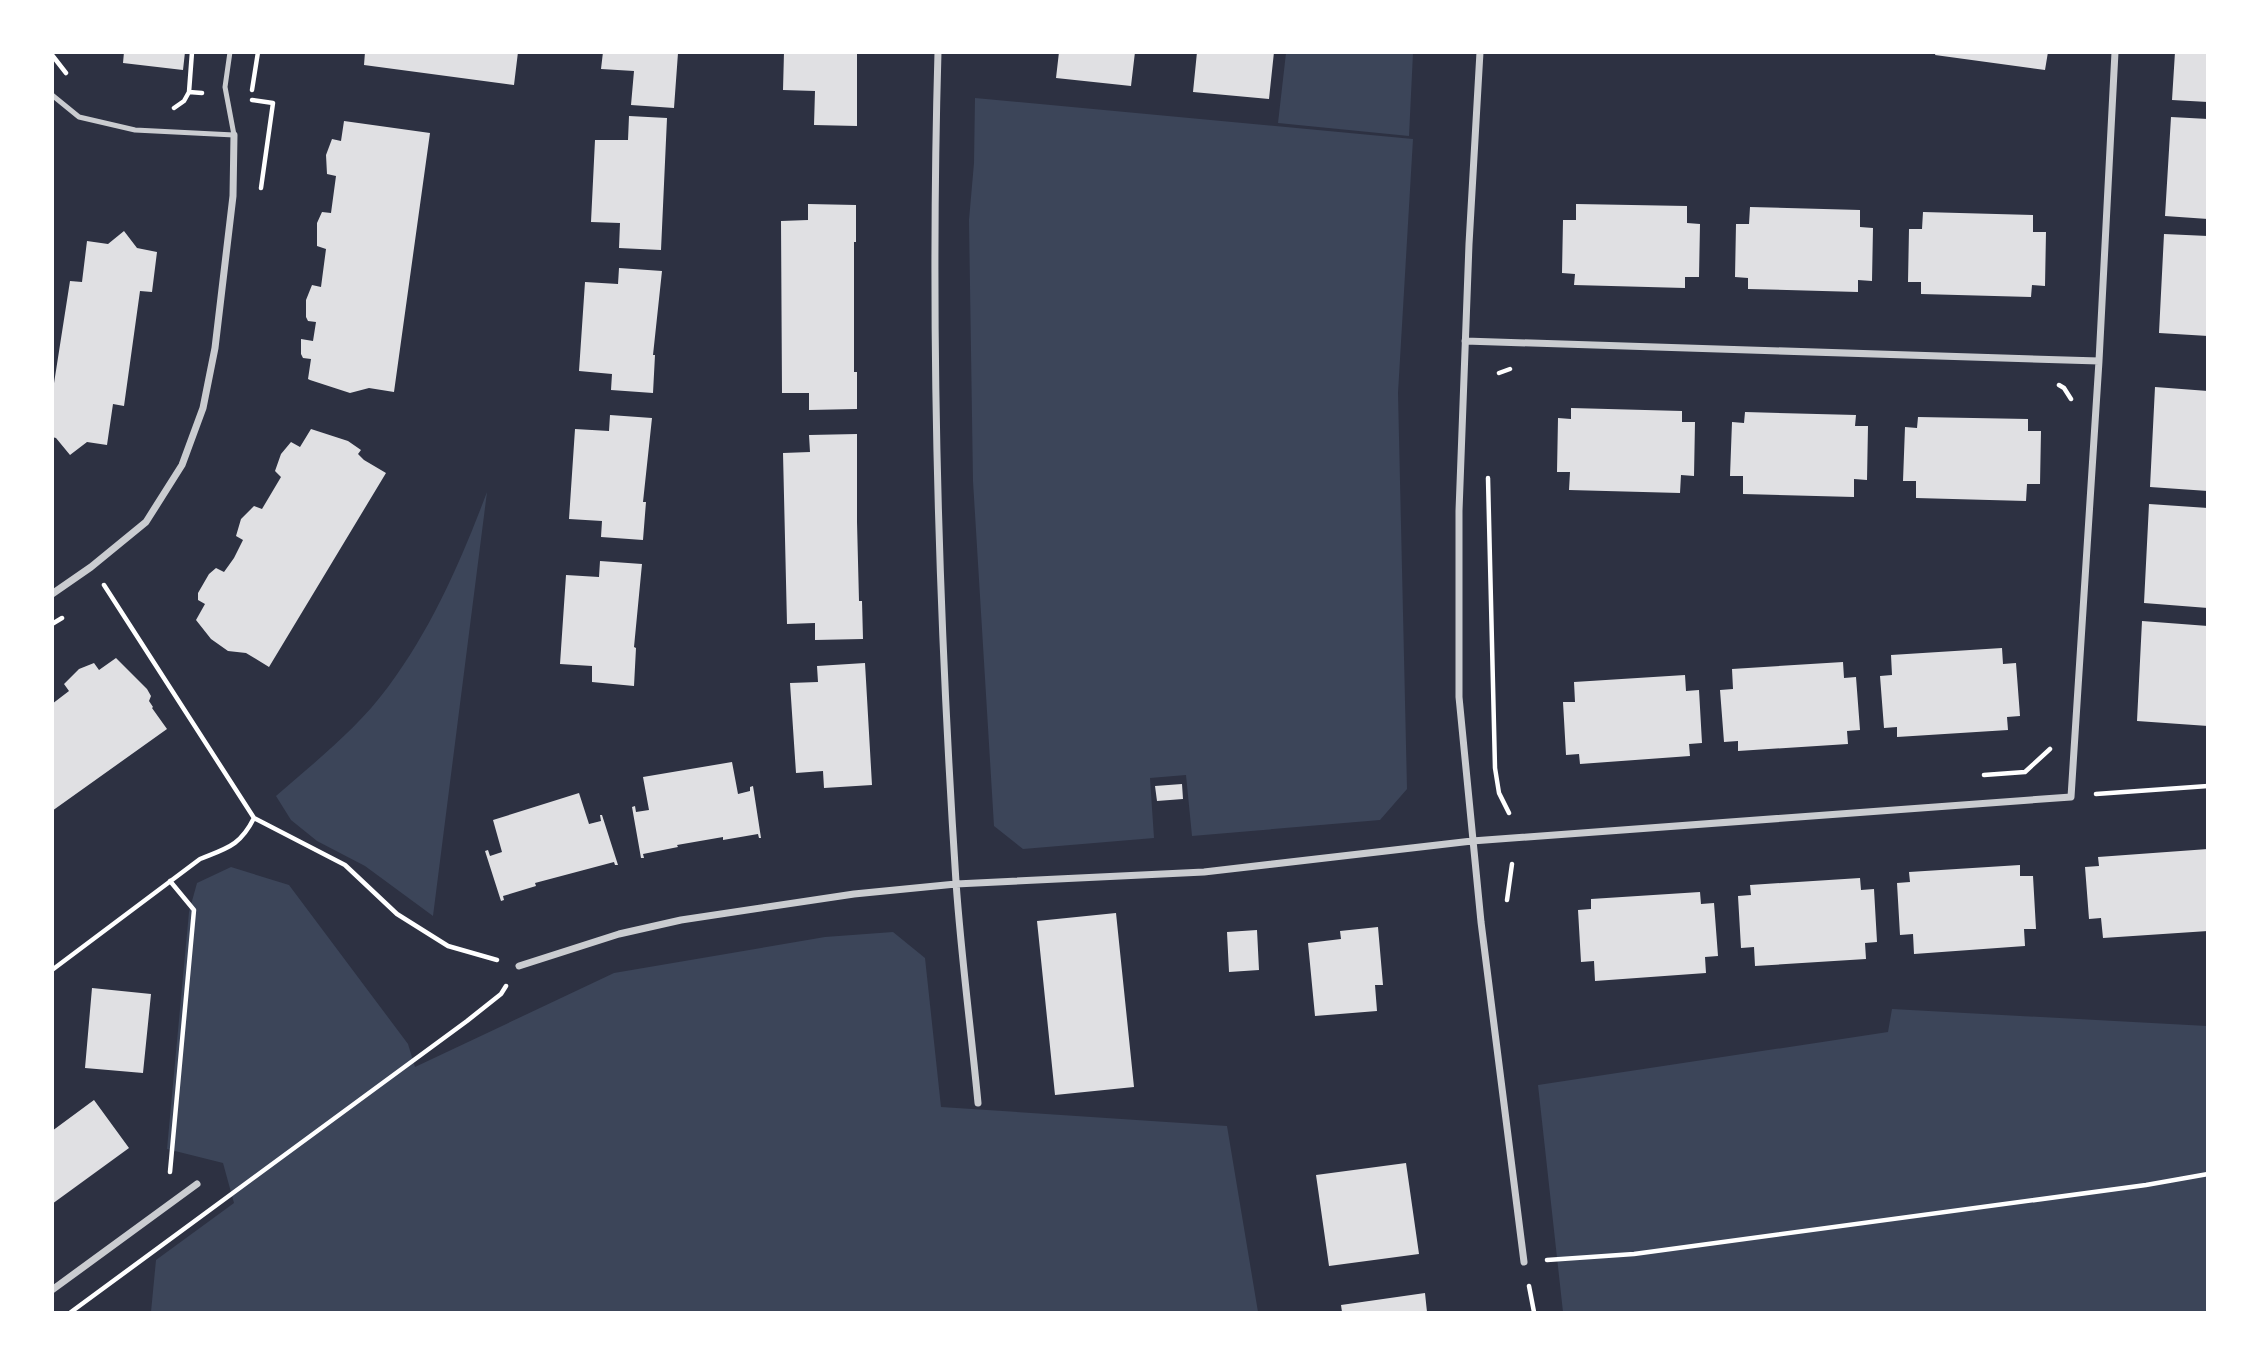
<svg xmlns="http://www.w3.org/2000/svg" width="2260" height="1365" viewBox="0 0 2260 1365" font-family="'Sofia Sans Condensed',sans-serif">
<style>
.green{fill:#3c4559}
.building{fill:#e0e0e3}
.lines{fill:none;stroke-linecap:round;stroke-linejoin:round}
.path{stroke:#fff;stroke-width:4.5}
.service{stroke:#caccd0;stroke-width:5}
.minor{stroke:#caccd0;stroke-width:7}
</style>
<rect width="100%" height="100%" fill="#2d3142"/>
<path class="green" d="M1286 53H1413L1409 136 1278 123Z
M975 98 1413 139 1398 393 1407 789 1380 820 1192 836 1186 775 1150 778 1154 838 1023 849 994 826 973 481 969 220 974 163Z
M487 492 433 916 365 866 317 841 291 820 276 796C315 762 357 729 388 687 432 628 461 561 487 492Z
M231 867 289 885 408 1044 415 1067 614 973 825 937 893 932 925 958 941 1107 1227 1126 1258 1312H151L156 1260 234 1203 223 1163 167 1149 189 912 197 883Z
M1892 1009 2207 1026V1312H1563L1538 1085 1888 1032Z"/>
<path class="building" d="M124 52H185L183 70 123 63Z
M365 52H518L514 85 364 65Z
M603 52 678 53 674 108 631 105 634 71 601 69Z
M784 52H857V126L814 125 815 91 783 90Z
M1059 52H1135L1131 86 1056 78Z
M1197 52H1274L1269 99 1193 92Z
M1936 52H2048L2045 70 1935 55Z
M2175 52H2208V102L2172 100Z
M629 116 667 118 661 250 619 248 620 223 591 222 595 140H628Z
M2171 117 2208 119V219L2165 216Z
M344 121 430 133 394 392 369 388 350 393 310 380 308 379 311 359 303 358 301 354V339L313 341 316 322 308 321 306 317V300L312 285 321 287 326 249 317 246V223L322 212 331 213 336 176 327 174 326 155 332 139 341 141Z
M808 204 856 205V242H854V372H857V409L809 410V393H782L781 221 808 220Z
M1576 204 1687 206V223L1700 224 1699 277H1685V288L1574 285 1575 274 1562 273 1563 220H1576Z
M1750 207 1860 210V227L1873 228 1872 281 1858 280V292L1748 289V278L1735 277 1736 224H1749Z
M1923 212 2033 215V232H2046L2045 286 2032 285 2031 297 1921 294V282H1908L1909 229H1922Z
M124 231 137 248 157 252 152 292 140 291 124 406 113 404 107 445 87 442 70 455 56 438 52 437V396L70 281 82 282 87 241 108 244Z
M2164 234 2208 236V336L2159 333Z
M619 268 662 271 653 355H655L653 393 611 390 612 374 579 371 585 282 618 284Z
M2155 387 2208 391V491L2150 487Z
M1571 408 1682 411V422H1695L1694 476 1681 475 1680 493 1569 490 1570 472H1557L1558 418 1571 419Z
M1745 412 1856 415 1855 426H1868L1867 480 1854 479V497L1743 494V476H1730L1732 422 1744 423Z
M610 415 652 418 643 502H646L643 540 601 537 602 521 569 519 575 429 609 431Z
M1918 417 2028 419V431H2041L2040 484H2027L2026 501 1916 498V481H1903L1905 427 1917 428Z
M311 429 348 441 361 450 358 454 364 460 386 473 269 667 246 653 228 651 211 639 196 620 205 604 198 600V593L209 574 216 568 224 572 234 558 243 540 236 536 241 519 254 506 262 509 281 477 275 471 281 454 291 442 300 447Z
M857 434V522L859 601H862L863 639 815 640V623L787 624 783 453 810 452 809 435Z
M2149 504 2208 508V608L2144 603Z
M600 561 642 564 634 647 636 648 634 686 592 682V666L560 664 566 575 599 577Z
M2142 621 2208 626V726L2137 721Z
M2002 648 2003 664 2016 663 2020 716 2007 717 2008 730 1897 737V727L1884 728 1880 676 1892 675 1891 655Z
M116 658 147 689 151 696 149 701 153 707 152 708 167 729 52 811V704L69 691 64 684 79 669 94 663 99 670Z
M1843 662 1844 678 1856 677 1860 730 1847 731 1848 744 1738 751V741L1724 742 1720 690 1733 689 1732 669Z
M865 663 872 785 824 788 823 771 796 773 790 683 818 682 817 666Z
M1685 675 1686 691 1699 690 1702 743 1689 744 1690 756 1580 764 1579 754 1566 755 1563 702H1575L1574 682Z
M732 762 738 794 750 791V787L753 786 761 838H759L758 834 723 840V837L677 845 678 847 643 854 644 858H641L632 807 635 806 636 812 649 810 643 777Z
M1182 784 1183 799 1157 801 1155 786Z
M579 793 589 824 601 821 600 815H602L618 865H615L614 862 535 883 536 886 503 896 504 900 501 901 485 851 488 850 490 856 502 852 493 820Z
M2208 849V931L2103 938 2101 918 2089 919 2085 867 2099 866 2098 857Z
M2020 865V876H2033L2036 929H2024L2025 946 1914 954 1913 934 1900 935 1897 883 1910 882 1909 872Z
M1860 878 1861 890 1874 889 1877 942 1865 943 1866 959 1755 966 1754 947 1741 948 1738 896 1751 895 1750 885Z
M1700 892 1701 904 1714 903 1718 956 1705 957 1706 973 1595 981 1594 961 1581 962 1578 910 1591 909V899Z
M1116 913 1134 1087 1055 1095 1037 921Z
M1378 927 1383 985H1375L1377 1011 1315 1016 1308 943 1341 939 1340 931Z
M1257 930 1259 970 1229 972 1227 932Z
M92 988 151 994 143 1073 85 1068Z
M94 1100 129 1148 52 1204V1131Z
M1406 1163 1419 1254 1329 1266 1316 1175Z
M1425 1293 1427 1312H1342L1341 1305Z"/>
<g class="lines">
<path class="path" d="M52 55 66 73
M252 90 258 52
M189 92 202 93
M252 100 273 103 261 188
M174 108 184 101 189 92 192 52
M1499 373 1510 369
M2059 385 2064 388 2071 399
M1488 478 1495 768 1499 793 1509 813
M104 585 254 818 345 865 397 914 448 946 497 960
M52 624 62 618
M1984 775 2025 772 2050 749
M2096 794 2208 786
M170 881 194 910 170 1172
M1507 900 1512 864
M52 970 200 859C227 848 240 846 254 818
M1547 1260 1634 1254 2146 1185 2208 1174
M1529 1286 1534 1312
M71 1312 467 1021 501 994 506 986"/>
<path class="service" d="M52 95 79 117 135 130 234 135 225 87 230 52"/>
<path class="minor" d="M938 52C930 329 938 606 956 882 961 955 971 1029 978 1103
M1480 52 1469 244 1459 511V697L1481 922 1524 1262
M1465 341 2099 361
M52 594 91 567 146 522 182 465 203 408 215 348 233 196 234 135
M519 966 619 934 681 920 854 894 956 884 1204 872 1472 841 2071 797 2099 361 2115 52
M52 1290 197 1184"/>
</g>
<rect width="2260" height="1365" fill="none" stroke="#ffffff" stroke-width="108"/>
</svg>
